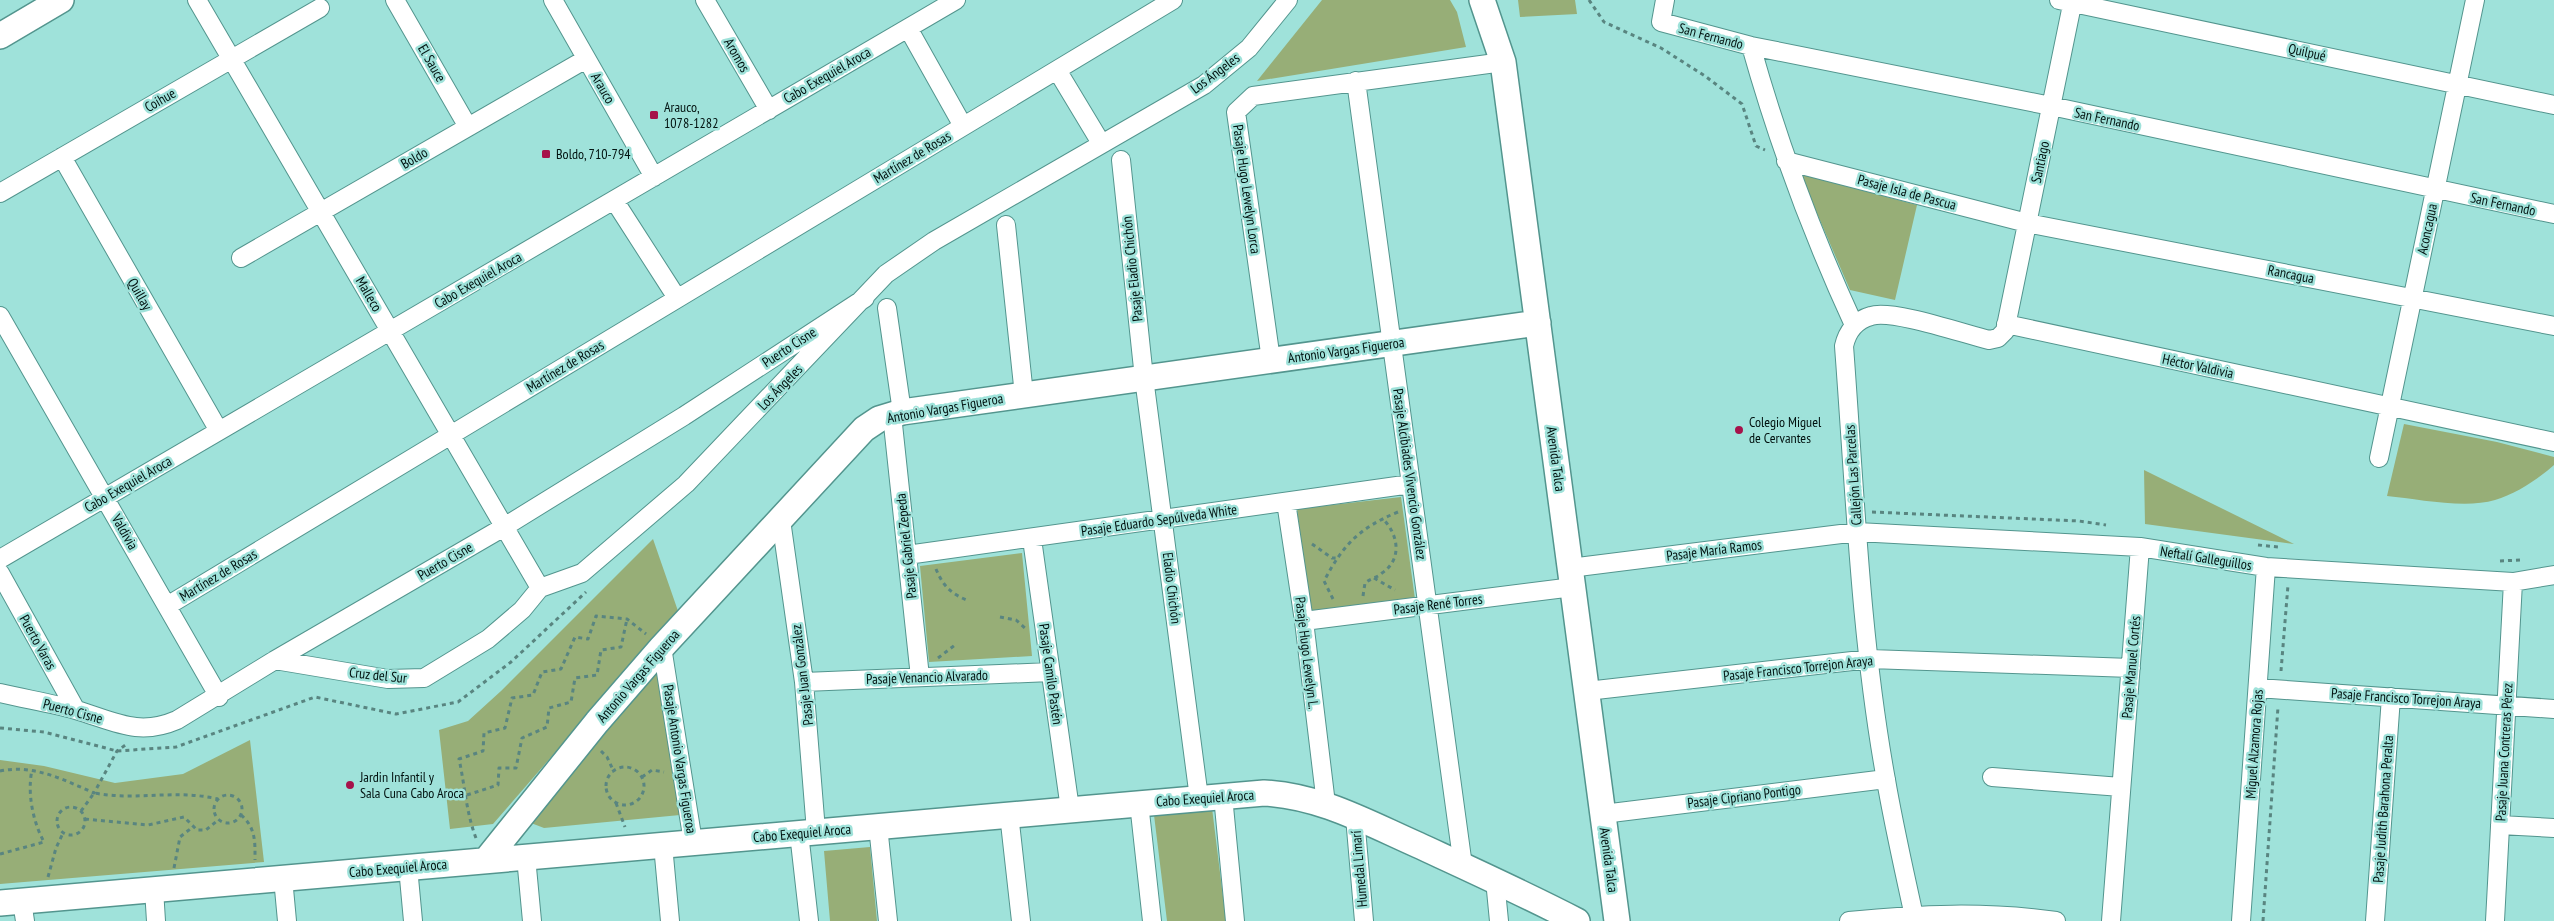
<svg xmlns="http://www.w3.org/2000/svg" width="2554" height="921" viewBox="0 0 2554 921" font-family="'PT Sans Narrow',sans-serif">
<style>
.green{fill:#97ae77}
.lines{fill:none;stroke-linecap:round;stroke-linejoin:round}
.street-casing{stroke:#53958e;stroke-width:20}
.secondary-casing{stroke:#53958e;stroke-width:28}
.path{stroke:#598580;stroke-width:3;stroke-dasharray:4 4;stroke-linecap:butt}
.street{stroke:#fff;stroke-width:18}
.secondary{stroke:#fff;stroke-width:25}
.poi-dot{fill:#a6124a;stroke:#9fe2da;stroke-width:2}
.labels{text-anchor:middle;stroke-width:5;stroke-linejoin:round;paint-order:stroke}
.street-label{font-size:14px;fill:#00110f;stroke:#9fe2da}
.poi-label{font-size:14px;fill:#00110f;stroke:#9fe2da;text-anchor:start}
</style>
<rect width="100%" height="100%" fill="#9fe2da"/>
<path class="green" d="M1322 0H1450L1457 12 1466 47 1257 81Z
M1518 0H1575L1577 14 1520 17Z
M1800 174 1917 205 1895 300 1850 290Z
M2404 424 2497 442 2554 457V465C2538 479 2516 494 2495 500 2465 509 2418 499 2387 496Z
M2144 470 2294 544 2145 524Z
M1401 497 1415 599 1310 612 1297 509Z
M653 539 678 611 493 824 450 829 439 730 468 721 501 691Z
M1022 553 1032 656 929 662 920 566Z
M659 665 680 815 544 828 531 823Z
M250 740 264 862 0 884V760L44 766 115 783 183 774Z
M1212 808 1226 921H1167L1154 815Z
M870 847 877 921H830L824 851Z"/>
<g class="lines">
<g class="street-casing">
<path id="street" d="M197 0 540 588
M395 0 468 127
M553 0 654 177
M705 0 769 110
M1665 0 1661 22 1751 46 2051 106 2554 214
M2059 0 2554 105
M908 28 963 126
M1751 46C1778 142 1812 234 1854 325
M1057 70 1101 143
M1356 81 1463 866
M62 157 219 431
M1121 160 1144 378 1199 798
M1786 161 2027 223 2554 326
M0 193 320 8
M614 200 677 298
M1006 225 1024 395
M241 258 586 59
M887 308 902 412
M0 316 219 697
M2006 324 2554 442
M1271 360 1236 112 1253 96 1503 62
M892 415 920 677
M2379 458 2475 0
M1286 502 1304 621 1326 804
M781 520 804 682 816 831
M1032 539 1070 809
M907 555 1411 484
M0 559 956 0
M1570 568 1857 532 2140 547 2266 567 2513 582 2554 575
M0 573 76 710
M540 588 582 573 686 484 886 274 934 241 1204 85 1249 48 1288 0
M167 606 1173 0
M1304 621 1573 587
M662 647 693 842
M275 660 388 679 424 678 488 639 522 610 540 588
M804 682 1051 672
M2258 688 2554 709
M1587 691 1870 659 2131 668
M0 693C25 699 51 703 76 710 114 721 138 737 177 720L275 660 504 527 684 416 865 298
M1992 777 2121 787
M1223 796 1235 921
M1139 803 1152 921
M1009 814 1021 921
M1603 814 1886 779
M1355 817 1364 921
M2500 825 2554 828
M878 826 888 921
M799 833 809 921
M663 845 670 921
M526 857 532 921
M408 867 413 921
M283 878 287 921
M1495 880 1499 921
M154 889 156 921
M22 901 25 921
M1849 921C1919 914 1986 911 2056 921
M1915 921C1905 874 1894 827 1886 780 1860 637 1855 491 1844 346 1847 332 1856 320 1871 316 1892 309 1964 334 1989 340L1998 338 2005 331 2073 0
M2111 921 2140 547
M2241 921 2266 567
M2375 921 2391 697
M2495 921 2513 582"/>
</g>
<g class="secondary-casing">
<path id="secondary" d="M1482 0 1503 62 1617 921
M0 36 61 0
M486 860 597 722 662 647 864 429 879 419 902 412 1538 323
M0 903 1264 793C1321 796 1368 823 1418 845 1472 870 1525 894 1577 921"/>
</g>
<path class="path" d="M1589 0 1604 22 1661 48 1705 76 1742 104 1756 146 1765 150
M1872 512 2079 521 2106 525
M1312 544 1332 558H1337
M2258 545 2279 547
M2500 561 2521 560
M936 569C943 586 951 594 969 601
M1374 578 1395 590
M1363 596 1365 583C1371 578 1377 578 1382 573 1403 559 1398 534 1383 519
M1333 599 1324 581C1343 545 1359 528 1398 512
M1000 617 1016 620 1026 629
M938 658 955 645
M2281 671 2288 585
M0 728 44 732 117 751 176 747 315 697 396 714 458 702 511 662 586 592
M601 751 607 757 614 772
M606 786a19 19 0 1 1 38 0a19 19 0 1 1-38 0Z
M0 771C34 764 64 780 94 793L117 751 127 744
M642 777 652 770 664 772
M214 809a14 14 0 1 1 28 0a14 14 0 1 1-28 0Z
M467 795 498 785 499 768H516L522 738 547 727 549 708 571 702 575 678 597 675 601 650 621 647 627 619
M616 803 625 827
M57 821a14 14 0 1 1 28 0a14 14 0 1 1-28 0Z
M81 811 94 793C136 801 176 789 218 799
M241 815C256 828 255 842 255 860
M85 819 148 825 184 817 197 830H206L218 820
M476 838C466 812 465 786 459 759L483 751 484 733 505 728 512 698 533 695 542 672 561 669 575 637 588 639 596 616 627 619 646 634
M0 854 44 842C33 822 27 793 32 770
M174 868 180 837 194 826
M48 877 56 848 63 833
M2263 921 2278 707"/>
<use href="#street" class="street"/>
<use href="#secondary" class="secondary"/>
</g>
<g class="poi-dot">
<rect x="649" y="110" width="10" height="10" rx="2.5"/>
<rect x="541" y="149" width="10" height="10" rx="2.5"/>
<circle cx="1739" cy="430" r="5"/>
<circle cx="350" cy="785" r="5"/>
</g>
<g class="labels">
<g class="street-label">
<text transform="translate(1711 36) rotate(15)" y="5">San Fernando</text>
<text transform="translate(2307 52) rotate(12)" y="5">Quilpué</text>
<text transform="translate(737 55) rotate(60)" y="5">Aromos</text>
<text transform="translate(432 63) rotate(60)" y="5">El Sauce</text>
<text transform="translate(1215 73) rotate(-37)" y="5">Los Ángeles</text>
<text transform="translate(827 75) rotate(-30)" y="5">Cabo Exequiel Aroca</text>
<text transform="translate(603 88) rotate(60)" y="5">Arauco</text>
<text transform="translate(160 100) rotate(-30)" y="5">Coihue</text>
<text transform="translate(2107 119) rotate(12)" y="5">San Fernando</text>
<text transform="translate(912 157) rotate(-31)" y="5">Martínez de Rosas</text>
<text transform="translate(414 158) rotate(-30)" y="5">Boldo</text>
<text transform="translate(2040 162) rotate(-78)" y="5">Santiago</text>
<text transform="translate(1247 189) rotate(82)" y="5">Pasaje Hugo Lewelyn Lorca</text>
<text transform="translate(1907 192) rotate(15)" y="5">Pasaje Isla de Pascua</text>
<text transform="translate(2503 204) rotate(12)" y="5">San Fernando</text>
<text transform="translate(2427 229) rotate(-78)" y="5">Aconcagua</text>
<text transform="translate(1132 269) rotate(-96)" y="5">Pasaje Eladio Chichón</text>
<text transform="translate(2291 274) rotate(11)" y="5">Rancagua</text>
<text transform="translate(478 280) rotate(-30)" y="5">Cabo Exequiel Aroca</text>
<text transform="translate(140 294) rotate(60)" y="5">Quillay</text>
<text transform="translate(369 294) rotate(60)" y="5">Malleco</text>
<text transform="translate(789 347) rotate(-33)" y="5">Puerto Cisne</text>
<text transform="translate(1346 350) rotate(-8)" y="5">Antonio Vargas Figueroa</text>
<text transform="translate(565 366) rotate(-31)" y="5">Martínez de Rosas</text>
<text transform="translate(2198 366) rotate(12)" y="5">Héctor Valdivia</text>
<text transform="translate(780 387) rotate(-46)" y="5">Los Ángeles</text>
<text transform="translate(945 408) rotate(-10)" y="5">Antonio Vargas Figueroa</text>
<text transform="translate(1556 459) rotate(82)" y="5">Avenida Talca</text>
<text transform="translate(1410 474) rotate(82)" y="5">Pasaje Alcibiades Vivencio González</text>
<text transform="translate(1853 475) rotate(-94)" y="5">Callejón Las Parcelas</text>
<text transform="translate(128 484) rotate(-30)" y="5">Cabo Exequiel Aroca</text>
<text transform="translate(1159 520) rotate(-8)" y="5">Pasaje Eduardo Sepúlveda White</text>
<text transform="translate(125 532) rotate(60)" y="5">Valdivia</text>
<text transform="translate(906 546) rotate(-96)" y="5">Pasaje Gabriel Zepeda</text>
<text transform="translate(1714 550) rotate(-7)" y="5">Pasaje María Ramos</text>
<text transform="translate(2206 558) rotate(9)" y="5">Neftalí Galleguillos</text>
<text transform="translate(445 561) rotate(-30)" y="5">Puerto Cisne</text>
<text transform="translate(218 575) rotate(-31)" y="5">Martínez de Rosas</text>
<text transform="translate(1172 588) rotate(83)" y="5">Eladio Chichón</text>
<text transform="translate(1438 604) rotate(-7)" y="5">Pasaje René Torres</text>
<text transform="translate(38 642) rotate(61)" y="5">Puerto Varas</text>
<text transform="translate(1307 653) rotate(83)" y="5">Pasaje Hugo Lewelyn L.</text>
<text transform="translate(2131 667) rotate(-85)" y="5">Pasaje Manuel Cortés</text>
<text transform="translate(1798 668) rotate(-6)" y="5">Pasaje Francisco Torrejon Araya</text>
<text transform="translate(1051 674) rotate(82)" y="5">Pasaje Camilo Pastén</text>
<text transform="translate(378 675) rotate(6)" y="5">Cruz del Sur</text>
<text transform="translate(802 675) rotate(-97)" y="5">Pasaje Juan González</text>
<text transform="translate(638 676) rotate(-49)" y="5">Antonio Vargas Figueroa</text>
<text transform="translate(927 677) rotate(-2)" y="5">Pasaje Venancio Alvarado</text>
<text transform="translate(2406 698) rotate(4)" y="5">Pasaje Francisco Torrejon Araya</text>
<text transform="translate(73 711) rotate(15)" y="5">Puerto Cisne</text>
<text transform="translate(2254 744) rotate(-86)" y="5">Miguel Alzamora Rojas</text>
<text transform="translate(2504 752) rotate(-87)" y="5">Pasaje Juana Contreras Pérez</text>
<text transform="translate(680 759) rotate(81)" y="5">Pasaje Antonio Vargas Figueroa</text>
<text transform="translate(1744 796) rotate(-7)" y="5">Pasaje Cipriano Pontigo</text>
<text transform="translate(1205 798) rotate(-4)" y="5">Cabo Exequiel Aroca</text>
<text transform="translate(2383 809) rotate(-86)" y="5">Pasaje Judith Barahona Peralta</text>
<text transform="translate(802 833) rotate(-5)" y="5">Cabo Exequiel Aroca</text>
<text transform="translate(1609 860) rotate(82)" y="5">Avenida Talca</text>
<text transform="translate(398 868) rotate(-5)" y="5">Cabo Exequiel Aroca</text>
<text transform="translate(1359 869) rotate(-95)" y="5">Humedal Limarí</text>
</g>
<g class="poi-label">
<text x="664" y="112">Arauco,<tspan x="664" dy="16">1078-1282</tspan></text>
<text x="556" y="159">Boldo, 710-794</text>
<text x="1749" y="427">Colegio Miguel<tspan x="1749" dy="16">de Cervantes</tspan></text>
<text x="360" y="782">Jardin Infantil y<tspan x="360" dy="16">Sala Cuna Cabo Aroca</tspan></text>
</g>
</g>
</svg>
